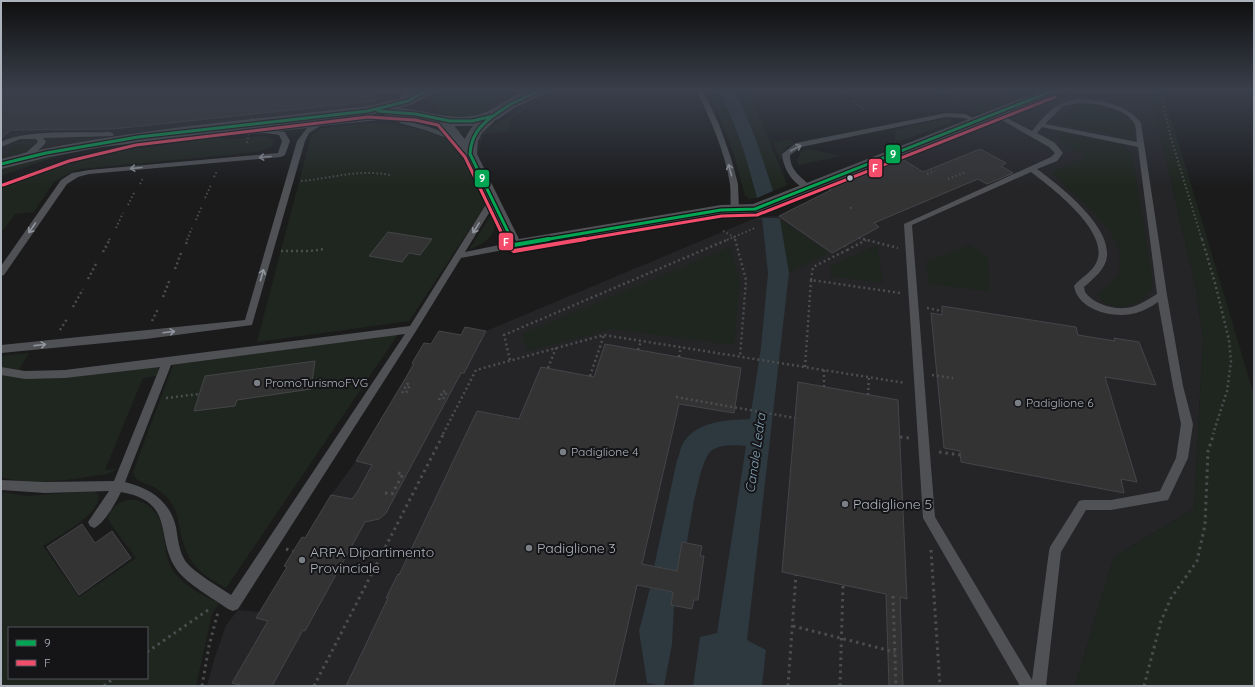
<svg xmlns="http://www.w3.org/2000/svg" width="1255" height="687" viewBox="0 0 1255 687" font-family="Quicksand,sans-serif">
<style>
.built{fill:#252528}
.green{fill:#1f261f;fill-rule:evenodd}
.water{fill:#2d383f}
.building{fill:#333334;stroke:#444548}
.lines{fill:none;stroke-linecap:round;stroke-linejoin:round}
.path-far2{stroke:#4b4d4f;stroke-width:2;stroke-dasharray:1.5 2.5;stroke-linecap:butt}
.path-far1{stroke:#4b4d4f;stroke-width:2.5;stroke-dasharray:2 3;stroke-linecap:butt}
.path{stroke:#4b4d4f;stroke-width:3;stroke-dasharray:2.5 4;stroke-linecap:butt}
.lane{fill:#4f5155;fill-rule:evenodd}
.street{fill:#4f5155;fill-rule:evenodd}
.secondary{fill:#4e5053;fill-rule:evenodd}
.path-bridge{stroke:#4b4d4f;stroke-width:2;stroke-dasharray:1.5 2.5;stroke-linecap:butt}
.bus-1-far1-casing{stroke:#151518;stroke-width:5.5}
.bus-1-casing{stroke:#151518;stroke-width:7}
.bus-2-far1-casing{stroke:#151518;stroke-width:5.5}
.bus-2-casing{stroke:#151518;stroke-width:7}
.bus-1-far1{stroke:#00a651;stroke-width:3}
.bus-1{stroke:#00a651;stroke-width:4}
.bus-2-far1{stroke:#f44d6c;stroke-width:3}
.bus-2{stroke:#f44d6c;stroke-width:4}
.oneway{stroke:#91969e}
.bus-dot{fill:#adb3bd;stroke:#151518;stroke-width:1.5}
.poi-dot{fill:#7a7e85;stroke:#151518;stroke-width:1.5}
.labels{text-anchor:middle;stroke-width:4;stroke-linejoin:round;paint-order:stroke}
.poi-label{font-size:12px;fill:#adb3bd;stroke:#151518;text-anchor:start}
.water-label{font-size:13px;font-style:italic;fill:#83a4b8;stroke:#151518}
.near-poi-label{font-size:14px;fill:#adb3bd;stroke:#151518;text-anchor:start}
.line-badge{stroke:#151518;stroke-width:1.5}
.badge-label{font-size:11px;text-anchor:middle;font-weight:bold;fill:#fff}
</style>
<rect width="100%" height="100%" fill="#1b1b1c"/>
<path class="built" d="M1 91H420L400 102 1 160Z
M1071 91H1150L1196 288 1203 339 1194 509 1114 557 1075 686H207L214 660 226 625 238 610 260 612 287 567 284 566 302 537H305L331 495 356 461 404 381 412 363 424 343 431 344 439 331 461 335 465 327 486 331 758 217 779 216 825 193 829 189Z"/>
<path class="green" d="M439 91H502L504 99C486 132 405 115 439 91Z
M707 91H718C737 124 747 161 757 198L748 199 747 196H745C736 159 725 124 707 91Z
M734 91H749L787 184 784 187 773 191 751 126Z
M1029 91H1035L981 114 969 106Z
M1150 91H1166V101L1254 395V686H1075L1114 557 1194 509 1203 339 1196 288Z
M555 93C532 99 527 110 508 121L511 130 482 135 480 151 479 137C488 124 497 125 509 117 526 106 533 96 555 93Z
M1091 104C1104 106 1145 115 1133 135L1127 137 1064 124C1069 105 1073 105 1091 104Z
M947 118 953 122 894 143 896 130Z
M371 123C396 124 444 129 460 151 470 164 479 188 487 203L409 321 257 342 311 136 323 128Z
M1062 133 1122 145 1132 153 1153 283C1149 313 1096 313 1099 292L1114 281 1119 272 1120 254 1115 240 1106 227 1093 212 1053 174V172L1057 170 1084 158V156L1060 140 1058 137Z
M265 136 270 137 274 140 273 145 267 149 258 152 80 169 66 175 54 182 34 212 15 214 1 233V184L56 164 106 153 212 138 233 139Z
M790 139 795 144C786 146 780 152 781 161L773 143Z
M26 144 32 146C28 156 10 158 1 160V156L8 154 11 146Z
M94 146 40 162 1 176V167Z
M810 149 841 156 799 165 797 161 801 151Z
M492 213C500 235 487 242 469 250Z
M780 219 829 253 789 273Z
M877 245 883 283 830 276 831 266Z
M969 245 988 256 989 291 929 284 926 262Z
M730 247 740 280 734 345 612 329 528 351 522 334Z
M399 333 226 588C198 573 187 563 180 530 178 522 177 510 172 504 168 498 163 493 157 489 149 483 134 483 133 472L173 365Z
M29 353 18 372 1 369V356Z
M161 365 157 376 143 378 105 470 117 469 108 474C73 479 35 487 1 477V374Z
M92 491H95L99 496C98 517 59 535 43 546L79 597 136 558 110 523 108 518C110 511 114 506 121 502 128 499 135 499 142 502 173 517 158 550 174 572 185 587 203 595 219 603L212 614 196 686H1V492L28 496ZM9 628H147V678H9Z"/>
<path class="water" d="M718 91H734C752 123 762 157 773 191L757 198C747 161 737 124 718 91Z
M762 218H778L780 219 789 273 747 640 766 650 762 686H693L700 637 717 633 746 446C735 445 718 444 710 452 699 464 690 524 687 542H682L677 571 654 567 677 460C679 456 680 450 682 445 695 421 726 420 750 419L761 347 768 273Z
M650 588 673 592 671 604 674 605 672 644 664 686 647 683 639 631Z"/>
<path class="building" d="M1 91H375L376 101 113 129 11 130 1 138Z
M980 149 1006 163 1001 166 1013 173 987 184 978 179 874 223 879 227 832 253 779 216 831 190 829 189 904 160 923 172Z
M388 232 432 239 420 255 409 253 402 262 369 256Z
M942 306 1076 327 1078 335 1115 341 1114 338 1139 342 1156 385 1105 377 1137 482 1121 479 1124 493 961 462 960 451 944 448 931 313 942 315Z
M465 327 486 331 464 373H461L386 513 379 519 365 522 305 631 303 630 272 686H244L232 683 268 621 256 618 287 567 284 566 302 537 305 538 331 495 352 499 358 491 372 465 356 461 414 364 412 363 424 343 431 344 439 331 461 335Z
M605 344 741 368 734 413 679 404 642 564 677 571 682 542 702 546 700 556H704L698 600H694L692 609 671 605 673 592 637 585 614 686H346L388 598H386L398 574 399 575 477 411 519 419 541 367 594 377Z
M315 361 311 389 237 400 235 406 194 411 205 376Z
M798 382 898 400 907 599 900 597 903 686H889L886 594 782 572Z
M82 524 95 543 112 531 131 558 79 595 47 547Z"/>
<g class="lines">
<path class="path-far2" d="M842 91 848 96
M943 91 947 94
M1160 91 1171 138 1202 240
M954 99 963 105
M854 101 865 110
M927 174 935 171
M214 177 217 171
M948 179 966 172
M301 181C333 178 358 169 390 175
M1 184 36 171
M140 184 143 178
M205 198 211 185
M128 205 135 191
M850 208 854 207
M196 220 202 206
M116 228 123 213
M723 231 734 237 735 240
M859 238 867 240
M109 240 111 237
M187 240 192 228
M727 240 755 228"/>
<path class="path-far1" d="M735 239 746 280 740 357
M863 239 898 248
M1202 239 1215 283 1229 340 1231 362 1227 391 1213 434
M186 244 188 239
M847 250 866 240
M281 251H310L325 249
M103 252 110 239
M175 269 181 253
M88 279 97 262
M811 280 813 267 847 250 845 246
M163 297 170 279
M73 307 83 289
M927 308 942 311
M152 321 158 309
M60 330 67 319
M638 350 641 341
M679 357 681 347
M510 360 504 335 729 239
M805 367 811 280 900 293
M548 368 556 348
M824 370V387
M932 375 953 378
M590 376 604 335
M402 393 407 384 410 385 406 393
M868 395 869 377
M676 397 795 418
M166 398 199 394
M439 400 443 391 447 392 442 401
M443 434 476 370 604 335 905 383"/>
<path class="path" d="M900 437 909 438
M939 452 960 455
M385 493 392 494 403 474 398 473
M286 549 293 551
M931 550 940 686
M893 596 896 686
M793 626 895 652
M147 652 211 608
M104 686 114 678
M202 686 209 646 218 612
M314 686 444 433
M788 686 796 575
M840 686 843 585
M1144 686 1161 621 1171 598 1197 561 1205 525 1208 451 1214 433"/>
<path class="lane" d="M406 91H414L404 99H400V97Z
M697 91H703L719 124 731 158 738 184 739 209 738 211H732L731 209C730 201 731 192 730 184 725 152 711 121 697 91Z
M1079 99C1102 100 1127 104 1141 123L1167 295 1183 386 1193 424 1188 458 1168 500 1111 510H1086L1061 552 1046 686H1020L923 518 904 224 1051 157 1055 153 1049 147 993 115V113H997L1032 131C1047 113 1055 102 1079 99ZM1079 103C1094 103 1126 108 1134 123 1137 128 1136 137 1137 142L1045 124 1063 106ZM1042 127 1138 147 1157 294C1150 298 1143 303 1135 306 1119 312 1094 305 1085 292L1084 287C1093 279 1106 269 1107 256 1110 225 1060 186 1037 169L1057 161 1063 153 1055 143 1037 133ZM1031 172C1052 188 1109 231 1097 261 1092 273 1081 277 1074 286 1078 311 1115 319 1136 313 1144 311 1152 306 1158 302L1173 386 1181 424 1176 458 1160 491 1111 500H1083L1079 501 1050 547 1049 551 1032 680 935 517 912 225Z
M946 113 965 114 980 121 977 123 964 118 946 117 801 147 790 155C790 171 801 176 811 187L807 189C793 185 783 168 782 154L796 143Z
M379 116 415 117V119L403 120 429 127 462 139 458 141H455L425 130 400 123 399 122 401 120H379L320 126 309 133 305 141 252 325 146 339 1 353V345L245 320 297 141 307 128 278 131 285 132 290 141 285 155 281 157 89 174 78 177 67 184 4 275 1 276V266L61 180 72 173 89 170 278 153 282 141 279 135C252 129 225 141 197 135V131H200L221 133Z
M110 132 114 134 113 136 43 138 46 142C35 157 18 161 1 165V161L27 152 38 142 36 139H20L1 147V142C26 129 81 133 110 132Z
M490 198H496L497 200 465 252 514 242 518 245 514 248 461 258 416 331 238 609 233 611 228 609C214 599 186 583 177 570 154 538 177 502 121 492 116 502 105 523 94 528L90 526 88 522 109 491 45 493 1 490V480L45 482 114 481 160 367 65 378 25 379 1 375V367L25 371 65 370 410 326ZM405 334 231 595C218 586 196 574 186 562 179 552 178 539 176 527 170 501 150 488 125 482L171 365Z"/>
<path class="street" d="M1040 91H1059L1058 94 761 212 721 215 514 250 508 249 505 245 463 155 434 120 436 117C449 114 457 130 465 139 470 127 484 110 498 113L500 116 482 133 478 141 477 154 519 239 721 205 753 204Z"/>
<path class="secondary" d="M415 91H434L432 94 413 104 399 108C423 110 448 120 472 116 495 113 509 94 528 91 534 91 541 91 547 91L545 94 516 107 498 119 472 126H450L416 119 387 116 380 112 368 116 102 147 49 157 1 169V159C121 129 246 121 368 106L403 98Z"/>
<path class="path-bridge" d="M247 143 252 118"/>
<g class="bus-1-far1-casing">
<path id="bus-1-far1" d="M378 111 416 114 450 121H472L493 116 511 104 539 91
M493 116C479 126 471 137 470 154L512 240
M1 164 46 153 138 137 368 111 408 101 426 91
M543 240 721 210 755 209 1052 91"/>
</g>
<g class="bus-1-casing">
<path id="bus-1" d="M511 239 514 245
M514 245 549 239"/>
</g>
<g class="bus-2-far1-casing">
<path id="bus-2-far1" d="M3 185 69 161 136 145 368 117 415 120 438 125 465 157 505 240
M579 240 722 216 757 215 1055 97"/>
</g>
<g class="bus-2-casing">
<path id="bus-2" d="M505 239 509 248 514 251 585 239"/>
</g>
<use href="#bus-1-far1" class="bus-1-far1"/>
<use href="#bus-1" class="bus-1"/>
<use href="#bus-2-far1" class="bus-2-far1"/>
<use href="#bus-2" class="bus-2"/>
</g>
<defs><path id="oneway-shaft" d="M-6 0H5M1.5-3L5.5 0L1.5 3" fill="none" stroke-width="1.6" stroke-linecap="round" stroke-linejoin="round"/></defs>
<g class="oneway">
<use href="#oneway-shaft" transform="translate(796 148) rotate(-28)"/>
<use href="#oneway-shaft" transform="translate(265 157) rotate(175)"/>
<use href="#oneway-shaft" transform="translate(136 168) rotate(175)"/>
<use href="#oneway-shaft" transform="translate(730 170) rotate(-105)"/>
<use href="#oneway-shaft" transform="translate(32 228) rotate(124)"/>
<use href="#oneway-shaft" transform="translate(476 228) rotate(122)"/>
<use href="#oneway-shaft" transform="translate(262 275) rotate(-74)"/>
<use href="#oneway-shaft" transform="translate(169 332) rotate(-7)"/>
<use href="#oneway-shaft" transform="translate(40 345) rotate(-6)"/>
</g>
<linearGradient id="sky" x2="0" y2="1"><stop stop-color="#0f0f0f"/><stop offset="0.48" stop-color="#393f4b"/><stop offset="1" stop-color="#393f4b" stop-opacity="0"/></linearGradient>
<rect width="1255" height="188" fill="url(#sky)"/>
<circle class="bus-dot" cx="850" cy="178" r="3.5"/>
<g class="poi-dot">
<circle cx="257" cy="383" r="4"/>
<circle cx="1018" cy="403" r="4"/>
<circle cx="563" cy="452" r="4"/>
<circle cx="845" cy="504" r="4"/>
<circle cx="529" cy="548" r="4"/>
<circle cx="302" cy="560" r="4"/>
</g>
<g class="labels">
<g class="poi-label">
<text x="265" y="387">PromoTurismoFVG</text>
<text x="1026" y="407">Padiglione 6</text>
<text x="571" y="456">Padiglione 4</text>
</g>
<g class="water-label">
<text transform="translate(755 453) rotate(-82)" y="5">Canale Ledra</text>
</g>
<g class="near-poi-label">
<text x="853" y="509">Padiglione 5</text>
<text x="537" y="553">Padiglione 3</text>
<text x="310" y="557">ARPA Dipartimento<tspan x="310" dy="16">Provinciale</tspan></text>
</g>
</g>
<g class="line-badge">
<rect x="885" y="144" width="16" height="20" rx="4" fill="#00a651"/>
<rect x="868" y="158" width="15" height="20" rx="4" fill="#f44d6c"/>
<rect x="474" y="169" width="16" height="19" rx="4" fill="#00a651"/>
<rect x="498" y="232" width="16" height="19" rx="4" fill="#f44d6c"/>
</g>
<g class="badge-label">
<text x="893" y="158">9</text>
<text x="875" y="172">F</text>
<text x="482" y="182">9</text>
<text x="506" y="246">F</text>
</g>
<rect width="1255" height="687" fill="none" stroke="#adb3bd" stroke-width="4"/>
<rect x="8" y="627" width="140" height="52" fill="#151518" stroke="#52545a"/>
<rect x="16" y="640" width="20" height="6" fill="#00a651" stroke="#52545a"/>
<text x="44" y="647" font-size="12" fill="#adb3bd">9</text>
<rect x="16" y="660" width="20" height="6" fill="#f44d6c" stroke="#52545a"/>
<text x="44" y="667" font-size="12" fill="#adb3bd">F</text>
</svg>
